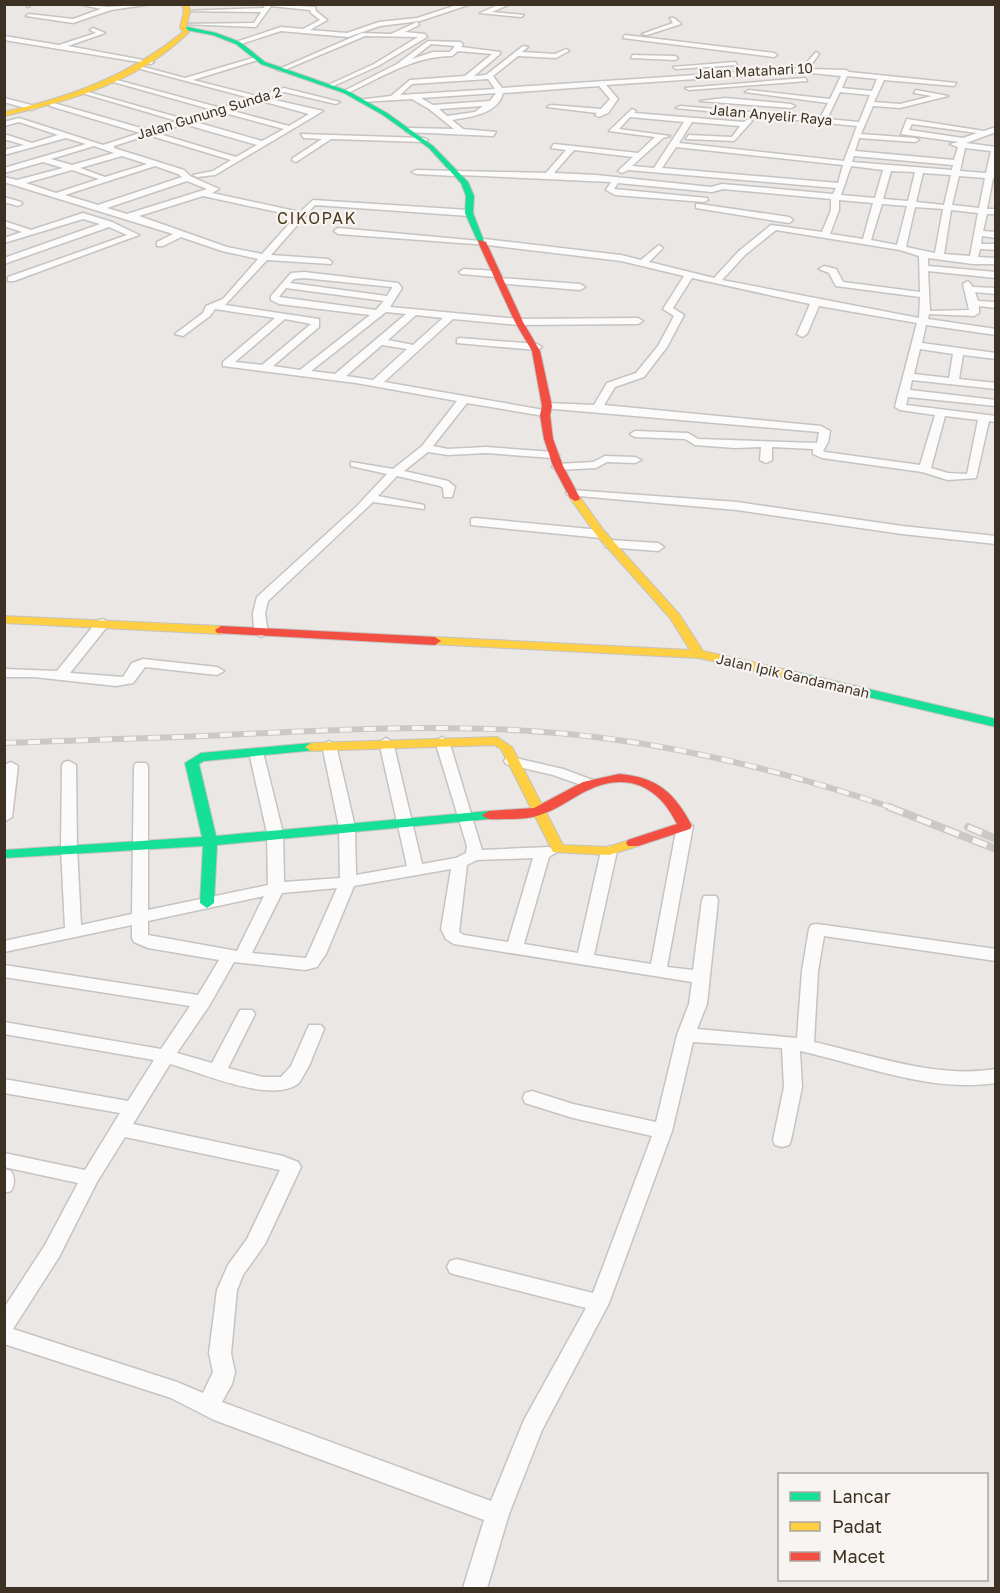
<svg xmlns="http://www.w3.org/2000/svg" width="1000" height="1593" viewBox="0 0 1000 1593" font-family="'Golos Text',sans-serif">
<style>
.lines{fill:none;stroke-linecap:round;stroke-linejoin:round}
.street-casing{stroke:#c6c3c0;stroke-width:3}
.fast-casing{stroke:#c5c2bf;stroke-width:2}
.slow-casing{stroke:#c5c2bf;stroke-width:2}
.jam-casing{stroke:#c5c2bf;stroke-width:2}
.street{fill:#fcfbfb;fill-rule:evenodd}
.fast{fill:#16e098;fill-rule:evenodd}
.slow{fill:#ffcf43;fill-rule:evenodd}
.jam{fill:#f24e42;fill-rule:evenodd}
.rail-far1-casing{stroke:#cbc9c7;stroke-width:6}
.rail-casing{stroke:#cbc9c7;stroke-width:8}
.rail-far1{stroke:#f8f4f2;stroke-width:4;stroke-dasharray:12;stroke-linecap:butt}
.rail{stroke:#f8f4f2;stroke-width:5;stroke-dasharray:15;stroke-linecap:butt}
.labels{text-anchor:middle;stroke-width:4.5;stroke-linejoin:round;paint-order:stroke}
.far-street-label{font-size:14px;fill:#3c3123;stroke:#f8f4f2}
.far-quarter-label{font-size:16px;letter-spacing:1.5px;fill:#4d3b1f;stroke:#f8f4f2}
</style>
<rect width="100%" height="100%" fill="#eae7e4"/>
<g class="lines">
<g class="street-casing">
<path id="street" d="M25 4H32L28 7Z
M78 4 108 7 152 4 111 10 73 23 26 16 29 14 73 19 101 9Z
M265 4 315 7 316 11 327 20 310 30 347 33 379 22 417 18 460 4H471L420 21 380 26 348 37 281 31 238 45 236 42 281 27 303 29 320 20 311 13 310 10 271 6 256 27 182 24 254 23 261 12 184 11 264 8Z
M500 4H510L492 12 524 15 521 17 480 13Z
M670 18H674L681 24 647 35 642 34 673 23Z
M417 22 419 25 405 32 425 34 427 37 378 66 331 87 326 86 374 64 418 37 365 36 282 71 277 70 362 33 391 34Z
M93 28 105 33 68 46 154 62 151 64 4 40V36L59 45 96 33 90 30Z
M625 35 774 53 777 55 774 57 623 38Z
M428 41 460 42 463 44 461 47 500 52V54L474 76 486 75 523 46 528 47 522 52 555 54 566 49 569 51 556 58 518 56 493 76 502 88 802 68 816 52 819 54 808 69 846 70 849 72 956 83 954 86 884 80 874 102 900 104 932 96 914 93 916 90 948 96 900 108 873 106 861 134 915 138 919 140 915 142 859 138 855 151 954 160 958 147 950 144 959 142 901 134 907 119 984 131 996 127V132L966 143 996 147V178H993L987 209H996V214H987L983 231 996 232V238L982 236 981 244H996V250L980 249 978 257 996 258V264H973L928 258V266L996 272V278L928 271 930 311 969 310 963 284 968 281 973 287 996 288V294L975 292 978 301 996 302V308L979 306V313L974 316 929 314 928 319 996 329V335L926 325 922 343 996 353V359L963 355 959 379 996 383V389L912 380 910 390 996 400V406L908 397 906 405 996 416V422L989 421 976 478 948 480 922 472 822 458 813 454V449L772 447V460L766 463 760 460 761 447 735 448 695 445 685 439 635 437 630 434 635 431 688 433 698 439 817 443 819 432 543 408V404L547 403 594 405 607 383 636 373 658 346 674 316 663 309 684 276 621 261 488 245 338 234 334 231 338 228 480 241 484 239 621 255 641 260 659 245 663 248 649 262 714 278 739 251 771 225 822 232 831 210V199L723 189 712 192 618 183 614 189 707 198 708 200 704 202 615 195 606 190 611 182 460 175 456 176 416 174 412 172 416 170 546 173 566 150 551 148 554 144 638 153 655 137 609 131 632 109 636 111 634 113 744 122 748 119 752 121 734 141 686 139 689 135 732 137 740 126 692 122 679 143 844 161 857 126 676 108 680 106 820 118 828 103 745 92 749 90 830 99 841 76 802 72 606 85 618 99 608 113 599 117 595 115 597 113 547 107 551 105 601 109 610 99 599 86 503 93C498 114 470 117 452 120L463 129 496 132 493 136 406 132 409 128 454 129 429 109 412 99 362 102 358 100 391 96 410 80 465 76 492 54 458 51 452 56C414 56 382 77 348 93L342 92 397 64ZM431 44 455 46 450 52H433L412 59ZM847 76 877 79 872 91 842 88ZM488 79 495 89 400 95 412 84ZM840 92 870 95 859 122 827 119ZM496 93 490 101 433 105 421 98ZM483 106 475 112 447 116 439 109ZM630 117 684 122 654 168 632 166 663 138 670 136 619 129ZM912 124 977 133 963 138 909 130ZM676 147 843 165 838 183 662 168ZM965 148 991 151 986 173 960 171ZM574 150 633 157 618 171 622 173 628 170 836 188 833 194 722 184 711 187 596 175 554 173ZM854 156 953 165 952 170 852 162ZM851 166 883 170 875 198 841 195ZM891 171 915 172 908 201 883 199ZM923 173 951 175 944 205 916 202ZM959 176 985 178 979 208 952 205ZM839 200 873 203 863 239 830 234 839 210ZM882 204 907 206 897 245 871 240ZM915 207 943 209 935 253 906 247ZM951 210 978 213 970 256 944 254ZM776 230 900 250 919 256 920 292 843 282 836 269 824 266 819 269 829 273 836 286 920 297 919 318 722 280 745 255ZM692 278 810 304 797 334 802 337 807 334 819 306 917 323 895 407 900 410 935 415 920 465 825 452 823 451 828 442 830 431 821 426 604 405 615 387 644 377 667 347 684 315 673 308ZM920 349 953 354 949 378 914 374ZM945 416 978 420 967 474 948 473 931 468Z
M633 55 675 56 678 58 675 60 631 58Z
M256 57 258 60 193 80 257 96 284 88 340 102 336 104 284 92 266 98 323 111 215 175 197 177 193 175 213 171 231 160 148 135 114 146V148L184 170 190 176 219 189 212 193 300 212 313 200 469 210 473 213 469 216 315 205 271 255 328 259 332 262 331 264 267 260 225 305 319 319V327L273 366 300 370 370 315 279 304 271 300V296L291 273 304 272 398 283 402 288 390 307 519 319 638 318 643 321 638 324 519 325 453 319 384 382 544 410 549 413 544 416 467 403 433 446 448 449 486 447 553 452 559 455 553 458 486 453 448 455 428 452 404 471 448 481 455 487 452 497H444L443 488 440 486 397 476 378 496 424 505V509L373 502 268 601 265 613 268 633 261 637 254 633 253 613 257 597 356 507 387 474 351 466V462L393 469 422 446 457 401 356 383 223 366V362L275 318 215 309 210 316 183 336 175 334 203 313 206 306 223 299 258 259 222 251 181 237 163 246H157V242L173 234 4 182V177L17 180 63 168 43 162 4 173V168L86 144 66 138 4 155V150L24 145 4 139V134L32 143 58 135 19 122 4 126V122L19 118 103 145 140 133 50 106V102L148 130 177 121 82 93 88 92 184 119 213 110 110 81 113 79 221 108 250 98 137 68 140 66 185 78ZM258 100 309 114 289 126 229 110ZM221 112 284 129 262 141 192 121ZM184 124 257 145 236 157 156 133ZM94 146 114 153 72 165 51 159ZM122 156 147 164 105 177 80 168ZM155 166 178 174 182 177 98 205 65 195ZM72 170 99 179 56 193 26 183ZM187 181 207 189 127 214 107 208ZM203 196 296 216 262 254 227 247 139 216ZM304 278 392 287V288L387 296 290 283 294 279ZM286 288 384 301 376 310 279 297ZM386 312 406 314 335 374 311 371ZM416 315 443 318 413 345 388 340ZM285 319 311 324 262 365 235 362ZM382 345 407 349 373 380 346 376Z
M735 62 737 65 676 69 673 67Z
M805 78 807 81 689 90 685 88Z
M4 98 35 106 36 108 32 110 4 102Z
M725 98 791 104 795 106 791 108 700 101Z
M301 134 424 138 428 140 424 142 331 139 296 162 292 160 293 158 322 139 304 138Z
M4 197 21 202 22 204 18 206 4 202Z
M699 204 789 217 793 220 789 223 696 208V204Z
M83 213 112 222 139 235 14 281H8V277L127 235 109 227 4 264V258L100 224 83 219 4 243V238L22 232 4 226V221L31 230Z
M464 269 496 271 501 274 496 277 461 274 459 272Z
M500 278 580 284 585 287 580 290 497 283V279Z
M460 338 537 344 542 347 537 350 457 343V339Z
M605 456 635 457 641 460 635 463 607 462 596 468 558 470 552 467 558 464 593 462Z
M572 490 737 502 902 526 996 536V544L902 534 737 510 568 495 566 493Z
M475 518 601 530 607 534 601 538 471 525V519Z
M610 540 658 543 664 547 658 551 606 547 604 544Z
M103 619 110 623 70 673 123 677 132 663 143 659 217 667 224 671 217 675 145 667 133 683 116 686 34 677H4V669L57 671 98 620Z
M442 737 449 741 482 850 549 847 557 852 549 857 524 944 578 953 601 851 609 846 617 851 594 955 651 964 677 826 685 821 690 823 693 826 667 967 693 970 702 900 704 896H716L718 900 707 1004 697 1029 797 1038 802 971 809 929 811 925 817 924 996 949V961L824 936 818 971 814 1042C872 1055 936 1079 996 1069V1083C931 1093 863 1065 800 1051L802 1087 791 1140 789 1145 782 1147 775 1145 773 1140 784 1087 782 1048 693 1042 672 1131 609 1303 542 1430 509 1514 487 1588H463L484 1520 214 1420 171 1398 4 1344V1308L45 1245 78 1183 4 1167V1153L85 1170 120 1113 4 1093V1079L128 1101 154 1060 4 1034V1022L161 1049 190 1006 4 977V965L198 995 219 960 148 948 134 942 132 938V925L4 952V941L65 928 61 848 62 765 64 762 69 761 76 765 77 848 81 925 132 914 134 766 136 763H146L148 766V910L268 885 267 833 249 752 256 748 263 752 283 833 284 882 340 878 339 827 322 745 329 741 336 745 355 827 356 875 407 866 379 742 386 738 393 742 422 864 456 858 466 853 467 846 435 741ZM533 858 508 942 464 935 459 932 467 865 477 860ZM451 869 441 929 446 939 454 944 692 982 689 1004 677 1035 656 1122 573 1104 532 1091 525 1093 523 1098 525 1103 573 1118 652 1136 593 1293 457 1259 450 1261 447 1267 450 1273 457 1275 586 1308 524 1420 491 1501 222 1402 232 1384 235 1372 231 1353 237 1290 243 1275 265 1244 301 1167 298 1162 283 1156 133 1124 170 1064C200 1072 272 1105 299 1083L309 1066 324 1029 321 1025H309L291 1066 281 1077H263L228 1068 255 1014 252 1010H240L212 1063 177 1053 209 1006 234 962 305 970 317 967 326 954 354 886ZM337 888 306 958 252 953 282 893ZM264 896 237 951 148 935V921ZM125 1137 280 1170 247 1239 228 1265 217 1290 209 1353 213 1372 203 1393 177 1382 13 1329 59 1257 97 1182Z
M511 757 563 769 595 781 597 784 590 788 553 775 506 764 504 761 506 758Z
M11 762 18 766 12 817 4 822V765Z
M4 1169 11 1171C15 1178 15 1184 11 1191L4 1193Z"/>
</g>
<g class="fast-casing">
<path id="fast" d="M183 26 216 33 240 42 265 62 348 91 387 113 433 146 468 182 474 196 473 213 485 244 478 242 465 213 466 196 461 183 429 148 383 115 344 93 261 64 236 44 213 35 181 29Z
M783 669 996 719V727L779 676 777 673Z
M311 743 316 744 317 747 316 750 204 761 199 764 216 836 489 811 496 815 489 819 217 845 214 903 207 908 200 903 203 846 4 858V850L202 837 185 763 201 753Z"/>
</g>
<g class="slow-casing">
<path id="slow" d="M182 4H188L190 11 186 28 189 32C140 81 70 101 4 116V112C71 97 130 75 183 32L180 28 184 11Z
M575 495 579 496 605 532 679 614 703 651 787 670 789 673 787 676 783 677 699 658 431 644 429 641 431 638 435 637 690 650 670 618 597 536 570 498Z
M4 616 221 626 227 630 221 634 4 623Z
M497 737 512 747 563 845 608 847 633 839 640 843 638 846 609 855 553 852 501 749 494 745 311 751 305 747 311 743Z"/>
</g>
<g class="jam-casing">
<path id="jam" d="M479 240 486 242 523 322 540 351 552 406 550 415 553 439 563 466 580 498 579 500 575 501 570 498 553 466 544 439 540 415 542 406 532 351 515 322 478 242Z
M221 626 435 637 441 641 435 645 217 633 215 630Z
M619 774C657 777 675 793 692 826L690 829 638 846H628L626 843 628 840 677 824C658 785 626 771 586 791 572 798 559 808 545 813 532 819 518 819 504 819 496 819 488 821 482 815L489 811 534 808 583 782Z"/>
</g>
<use href="#street" class="street"/>
<use href="#fast" class="fast"/>
<use href="#slow" class="slow"/>
<use href="#jam" class="jam"/>
<g class="rail-far1-casing">
<path id="rail-far1" d="M4 743C84 740 164 738 244 734 349 729 453 724 557 733 672 743 784 771 893 808"/>
</g>
<g class="rail-casing">
<path id="rail" d="M889 807 996 849
M968 827 996 839"/>
</g>
<use href="#rail-far1" class="rail-far1"/>
<use href="#rail" class="rail"/>
</g>
<g class="labels">
<g class="far-street-label">
<text transform="translate(754 71) rotate(-3)" y="5">Jalan Matahari 10</text>
<text transform="translate(209 113) rotate(-17)" y="5">Jalan Gunung Sunda 2</text>
<text transform="translate(771 115) rotate(5)" y="5">Jalan Anyelir Raya</text>
<text transform="translate(793 676) rotate(13)" y="5">Jalan Ipik Gandamanah</text>
</g>
<g class="far-quarter-label">
<text x="317" y="224">CIKOPAK</text>
</g>
</g>
<rect width="1000" height="1593" fill="none" stroke="#3c3123" stroke-width="12"/>
<rect x="778" y="1473" width="210" height="108" fill="#f8f4f2" stroke="#ada69f" stroke-width="1.5"/>
<rect x="790" y="1492" width="30" height="9" fill="#16e098" stroke="#ada69f" stroke-width="1.5"/>
<text x="832" y="1503" font-size="18" fill="#3c3123">Lancar</text>
<rect x="790" y="1522" width="30" height="9" fill="#ffcf43" stroke="#ada69f" stroke-width="1.5"/>
<text x="832" y="1533" font-size="18" fill="#3c3123">Padat</text>
<rect x="790" y="1552" width="30" height="9" fill="#f24e42" stroke="#ada69f" stroke-width="1.5"/>
<text x="832" y="1563" font-size="18" fill="#3c3123">Macet</text>
</svg>
